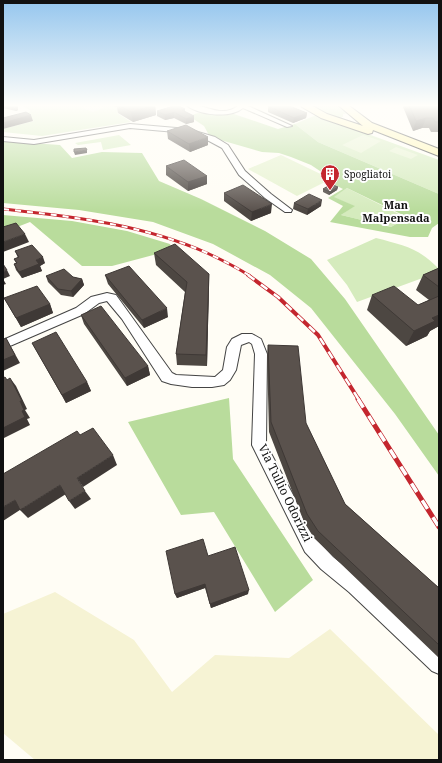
<svg xmlns="http://www.w3.org/2000/svg" width="442" height="763" viewBox="0 0 442 763" font-family="'Noto Serif',serif">
<style>
.farmland{fill:#f6f3d4}
.green{fill:#d5ebbd}
.forest{fill:#b9dc9c;fill-rule:evenodd}
.pitch{fill:#e6f2cf}
.plaza{fill:#f1ede2}
.lines{fill:none;stroke-linecap:round;stroke-linejoin:round}
.street-casing{stroke:#444;stroke-width:2}
.secondary-casing{stroke:#333;stroke-width:2}
.street{fill:#fff;fill-rule:evenodd}
.secondary{fill:#fff6b0;fill-rule:evenodd}
.rail-far2-casing{stroke:#c4262e;stroke-width:3}
.rail-far1-casing{stroke:#c4262e;stroke-width:4}
.rail-casing{stroke:#c4262e;stroke-width:5}
.rail-far2{stroke:#fff;stroke-width:2;stroke-dasharray:6;stroke-linecap:butt}
.rail-far1{stroke:#fff;stroke-width:2.5;stroke-dasharray:8;stroke-linecap:butt}
.rail{stroke:#fff;stroke-width:3.5;stroke-dasharray:10;stroke-linecap:butt}
.wall{fill:#4d4742}
.shaded-wall{fill:#3f3936}
.building{fill:#5a524d;stroke:#3f3936}
.labels{text-anchor:middle;stroke-width:4;stroke-linejoin:round;paint-order:stroke}
.far-poi-label{font-size:10px;fill:#111;stroke:#fff;text-anchor:start}
.far-neighbourhood-label{font-size:11px;font-weight:bold;fill:#111;stroke:#fff}
.street-label{font-size:12px;fill:#111;stroke:#fff}
</style>
<rect width="100%" height="100%" fill="#fffdf5"/>
<path class="farmland" d="M55 592 134 640 172 692 215 655 289 658 330 629 439 735V760H35L3 733V614Z"/>
<path class="green" d="M21 105H144L117 113 131 122 42 136 3 132V129L34 121 25 114 31 111Z
M307 105H340L350 113 343 114V117H341L345 121 320 113Z
M316 115 439 160V194L318 142 295 124Z
M119 135 131 145 103 150 101 142 78 145 75 143Z
M347 188 407 218 391 227 341 215 354 206 333 197Z
M376 238C403 245 419 248 439 269V272L357 302 347 285 327 260Z"/>
<path class="forest" d="M201 112 231 113 278 129 295 124 318 142 439 194V223L432 228 428 237H410L330 222 343 206 328 198 343 189 331 183 332 179 311 165 291 157 279 153 262 152 210 137 204 126 189 116ZM347 188 407 217V218L391 227 341 215 355 206 334 197Z
M3 141 60 145 72 158 102 152 142 153 159 181 201 199 265 231 311 259 345 299 439 435V476L395 414 311 308 270 275 213 244 153 222 79 210 3 203Z
M3 215 72 221 127 231 170 244 172 250 112 266H82L30 222 12 229H3Z
M229 398 233 459 313 580 275 612 214 512 181 515 128 422Z"/>
<path class="pitch" d="M363 135 381 141 361 153 342 145Z
M396 147 418 155 411 159 389 151Z
M281 155 331 179 297 196 248 169Z"/>
<path class="plaza" d="M75 105H102L103 108 93 112Z"/>
<g class="lines">
<g class="street-casing">
<path id="street" d="M186 105C204 102 221 120 239 105H246L292 126 287 127 243 108C230 119 198 115 186 105Z
M130 124 188 129 215 137 228 145 245 171 271 194 292 210 291 212H285L265 198 239 175 222 148 209 141 187 133 130 128 34 144 3 141V137L34 140Z
M107 293 116 295 172 373 176 375 215 377 223 370 227 347 232 339 242 334H252L261 339 267 354 266 444 317 540 333 557 361 580 439 651V674L432 671 349 592 321 569 305 552 252 445 255 354 252 344 249 342 241 345 236 370 230 380 224 385 212 387H192L171 384 162 381 122 319 107 301 99 303 84 314 3 349V340L76 308 91 297Z"/>
</g>
<g class="secondary-casing">
<path id="secondary" d="M301 105H311L327 114 363 126 338 105H348L372 123 439 149V156L373 130 372 133 368 134 321 118 302 107Z"/>
</g>
<use href="#street" class="street"/>
<use href="#secondary" class="secondary"/>
<g class="rail-far2-casing">
<path id="rail-far2" d="M3 209C74 217 141 224 207 253 222 260 236 267 250 276"/>
</g>
<g class="rail-far1-casing">
<path id="rail-far1" d="M248 275 278 297 318 335 359 400"/>
</g>
<g class="rail-casing">
<path id="rail" d="M358 399 439 527"/>
</g>
<use href="#rail-far2" class="rail-far2"/>
<use href="#rail-far1" class="rail-far1"/>
<use href="#rail" class="rail"/>
</g>
<path class="wall" d="M3 105H14L18 110 16 111 3 108Z
M108 105H155L156 115 133 122 118 113 117 107Z
M264 105H287L307 113 306 118 293 123 268 112V106Z
M404 105H439V132H431L429 128H422L413 131 403 107Z
M185 109V112L194 122 186 124 174 118 165 120 157 116V111Z
M167 131 208 145 190 152 168 139Z
M166 166 207 176V184L188 191 166 175Z
M338 187 337 190 329 195 323 192V189Z
M224 193 271 213 251 221 224 201Z
M294 203 321 206 307 215 293 209Z
M15 251 45 263 40 266 42 271 22 278 16 270 14 264 16 263 14 259 18 258Z
M154 253 209 274V285L207 366 177 365 176 354 185 292 156 265Z
M439 268V326L430 331 427 336 406 346 367 310 372 295 418 305 429 300 416 290 423 275Z
M105 275 168 317 144 328 108 284Z
M46 276 73 277 82 279 84 285 73 297 61 295 48 282Z
M4 298 50 304 53 313 21 327Z
M81 315 148 366 150 375 127 386 84 324Z
M32 343 87 382 91 391 66 403Z
M268 345 345 504 439 588V658L314 538 304 522 269 432 267 356Z
M208 556 248 594 211 608 205 588 177 598 175 594Z"/>
<path class="shaded-wall" d="M155 105 156 115 133 122 131 112Z
M206 105H212L206 106Z
M18 107V110L16 111 15 108Z
M174 112V118L165 120V115Z
M307 113 306 118 293 123 294 118Z
M31 115 33 121 3 129V121Z
M194 116V122L186 124V119Z
M426 118 422 128 413 131 416 121Z
M208 137V145L190 152 189 144Z
M87 150V153L75 155 74 152Z
M207 176V184L188 191V182Z
M338 187 337 190 329 195 330 192Z
M322 200 321 206 307 215 308 209Z
M272 204 271 213 251 221 252 212Z
M25 234 29 242 3 252V242Z
M43 257 45 263 40 266 42 271 22 278 19 272 36 260Z
M7 270 10 276 3 279 6 284 3 285V272Z
M209 274V285L207 366 206 355Z
M82 279 84 285 73 297 71 291Z
M50 304 53 313 21 327 16 318Z
M167 308 168 317 144 328 142 320Z
M439 315V326L430 331 427 336 406 346 414 331 432 318Z
M6 338 20 363 3 371V360Z
M148 366 150 375 127 386 125 378Z
M10 378 16 386 27 409 25 410 30 418 27 419 30 425 4 438 3 437V428L22 411 20 401Z
M87 382 91 391 66 403 62 395Z
M113 455 117 465 83 487 77 478Z
M60 485 66 494 28 518 20 510Z
M85 491 91 499 75 509 69 501Z
M15 500 23 508 3 521V507Z
M205 584V588L177 598 175 594Z
M249 590 248 594 211 608 210 604Z"/>
<path class="building" d="M3 105H14L18 107 15 108Z
M118 105H155L131 112Z
M177 105 185 109 182 110 194 116 186 119 174 112 165 115 157 111Z
M273 105H287L307 113 294 118 268 106Z
M409 105H439V122H435L433 118H426L416 121Z
M26 112 31 115 3 123V118Z
M186 125 208 137 189 144 167 131Z
M86 148 87 150 74 152V149Z
M184 160 207 176 188 182 166 166Z
M331 184 338 187 330 192 323 189Z
M243 185 272 204 252 212 224 193Z
M309 194 322 200 308 209 294 203Z
M16 223 25 234 3 242V227Z
M175 244 209 274 206 355 176 354 187 282 154 253Z
M32 245 43 257 36 260 39 264 19 272 14 264 17 263 14 259 19 257 15 251Z
M3 264 7 270 3 272Z
M129 266 167 308 142 320 105 275Z
M439 268V287L423 275Z
M64 269 73 277 82 279 71 291 58 289 46 276Z
M37 286 50 304 16 318 4 298Z
M394 286 418 305 439 296V315L432 318 435 321 414 331 372 295Z
M101 306 148 366 125 378 81 315Z
M56 332 87 382 62 395 32 343Z
M6 338 15 355 3 360V340Z
M268 345 298 346 306 423 345 504 439 588V645L318 531 307 514 271 422Z
M5 377 7 380 10 378 22 401H20L24 410 22 411 25 417 3 428V378Z
M93 428 113 455 77 478 85 491 69 501 60 485 20 510 15 500 3 507V474L77 431 80 435Z
M203 539 208 556 235 547 249 590 210 604 205 584 175 594 166 551Z"/>
<linearGradient id="sky" x2="0" y2="1"><stop stop-color="#95c6ee"/><stop offset="0.5" stop-color="#fffefa"/><stop offset="1" stop-color="#fffefa" stop-opacity="0"/></linearGradient>
<rect width="442" height="211" fill="url(#sky)"/>
<defs>
<g id="building-pin" transform="scale(1)"><path d="M0 17L-7.5 6A9.5 9.5 0 1 1 7.5 6Z" fill="#c4262e" stroke="#fff"/><path d="M-4-6H4V6H1V3H-1V6H-4ZM-2.5-4.3h1.7v1.8h-1.7ZM.8-4.3h1.7v1.8H.8ZM-2.5-1h1.7V.8h-1.7ZM.8-1h1.7V.8H.8Z" fill="#fff"/></g>
</defs>
<g fill-rule="evenodd">
<use href="#building-pin" x="330" y="174"/>
</g>
<g class="labels">
<g class="far-poi-label">
<text x="344" y="178">Spogliatoi</text>
</g>
<g class="far-neighbourhood-label">
<text x="396" y="209">Man<tspan x="396" dy="13">Malpensada</tspan></text>
</g>
<g class="street-label">
<text transform="translate(285 493) rotate(64)" y="4">Via Tullio Odorizzi</text>
</g>
</g>
<rect width="442" height="763" fill="none" stroke="#111111" stroke-width="8"/>
</svg>
